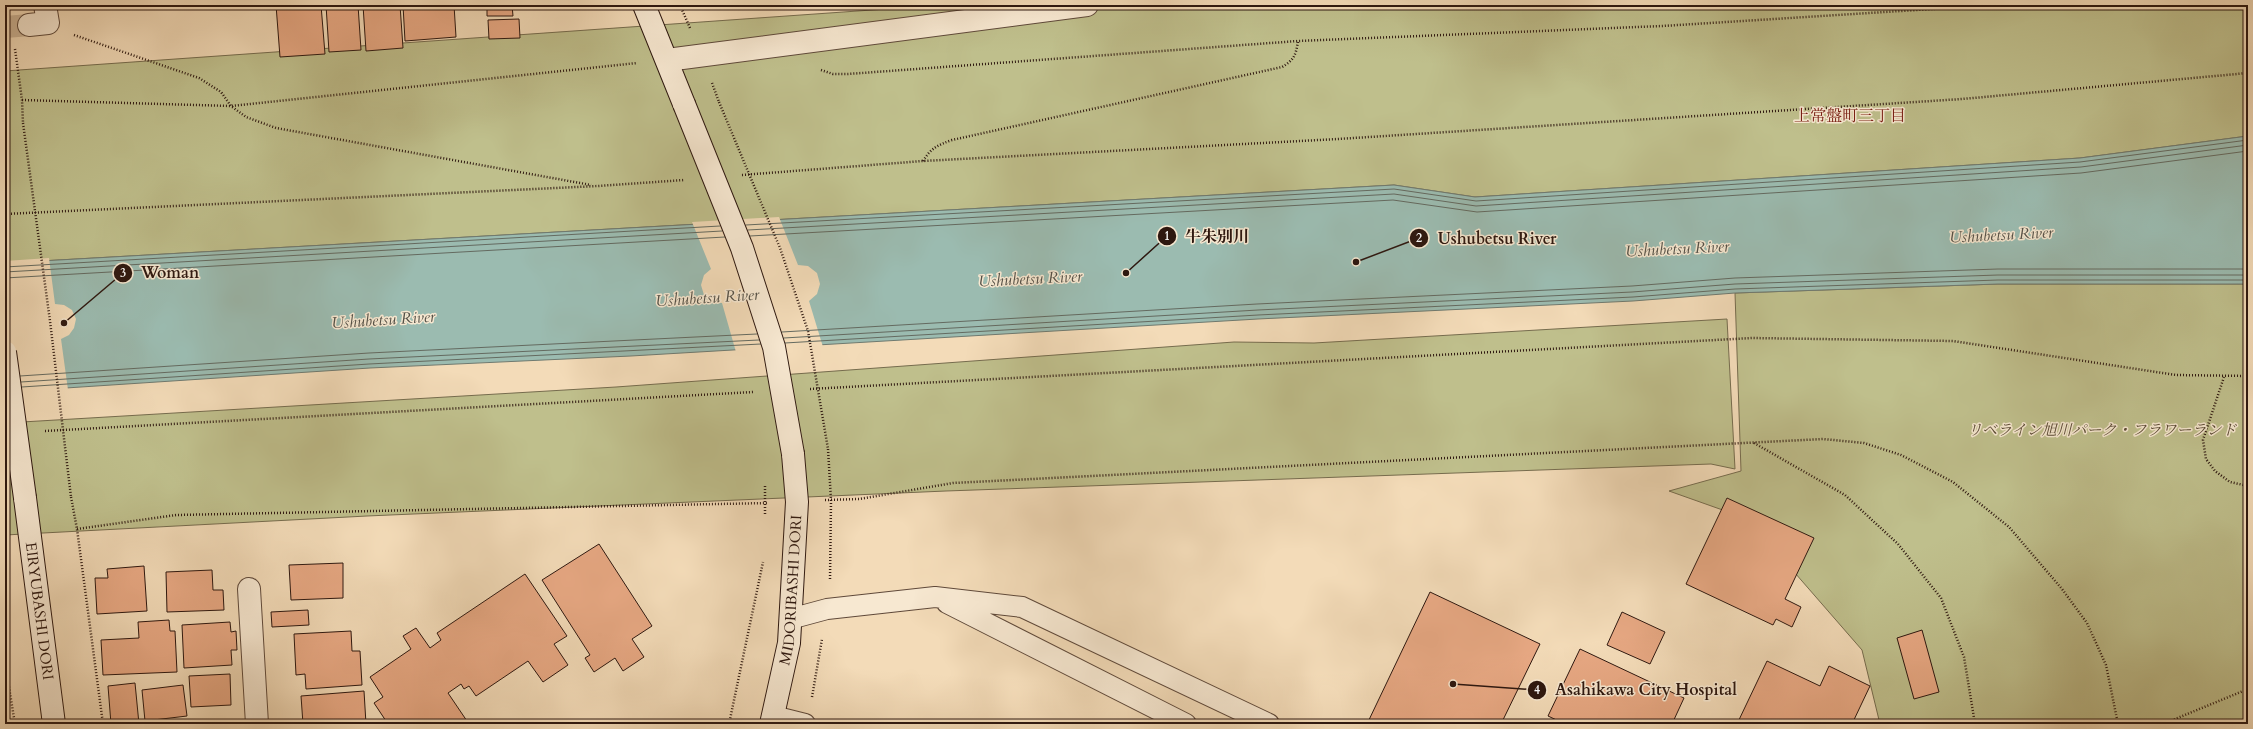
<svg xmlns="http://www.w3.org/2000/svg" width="2253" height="729" viewBox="0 0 2253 729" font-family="Cardo,'Noto Serif JP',serif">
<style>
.green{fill:#bfbf8c;stroke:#766c4e}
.water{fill:#9bbbb0;stroke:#6f7a70}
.pier{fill:#f3dbb8}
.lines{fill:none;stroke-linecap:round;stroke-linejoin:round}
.shore{stroke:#646a60;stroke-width:1}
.building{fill:#e7a883;stroke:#2e1810}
.street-tunnel{stroke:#ccb496;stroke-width:22;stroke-dasharray:22 11;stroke-linecap:butt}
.lane-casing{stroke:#5f493a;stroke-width:22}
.street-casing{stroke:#5f493a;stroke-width:24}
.secondary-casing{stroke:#2e1810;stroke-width:24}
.path{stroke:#2e1810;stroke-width:2.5;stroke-dasharray:1 2;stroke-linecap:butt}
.lane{stroke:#f7e8d1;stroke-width:20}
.street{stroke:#f7e8d1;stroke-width:22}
.secondary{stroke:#f7e8d1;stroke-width:22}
.secondary-bridge-casing{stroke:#2e1810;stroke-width:24;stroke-linecap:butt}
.path-bridge{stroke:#2e1810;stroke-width:2.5;stroke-dasharray:1 2;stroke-linecap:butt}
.secondary-bridge{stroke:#f7e8d1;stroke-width:22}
.labels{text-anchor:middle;stroke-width:3;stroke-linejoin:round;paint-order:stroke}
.park-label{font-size:15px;font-style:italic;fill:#5a4a35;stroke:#f7e8d1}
.street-label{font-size:15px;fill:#2e1810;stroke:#f7e8d1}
.neighbourhood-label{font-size:16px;fill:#7a1f14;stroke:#f7e8d1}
.water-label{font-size:16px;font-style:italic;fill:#545148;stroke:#f7e8d1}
.leader{fill:none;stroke:#2e1810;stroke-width:1.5}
.callout-dot{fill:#2e1810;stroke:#f7e8d1;stroke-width:1.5}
.mark-label{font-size:12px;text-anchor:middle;font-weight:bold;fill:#fff}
.callout-label{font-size:16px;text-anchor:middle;font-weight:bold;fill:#2e1810;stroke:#f7e8d1;stroke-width:3;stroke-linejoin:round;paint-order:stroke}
</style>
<rect width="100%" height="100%" fill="#f3dbb8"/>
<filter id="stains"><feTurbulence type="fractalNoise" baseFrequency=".005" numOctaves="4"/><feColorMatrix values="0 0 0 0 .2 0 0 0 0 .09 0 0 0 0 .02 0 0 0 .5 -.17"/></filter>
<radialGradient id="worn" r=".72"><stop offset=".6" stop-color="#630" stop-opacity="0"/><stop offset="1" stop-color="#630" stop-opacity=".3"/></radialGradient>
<path class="green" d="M943 5H2248V136L2080 158 1475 197 1394 185 5 263V71Z
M1998 284H2248V724H1880L1862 650 1748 519 1669 491 1741 471 1735 293Z
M1727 319 1735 469 1711 464 946 491 367 516 5 535V423L616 387 1234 342 1314 343Z"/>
<path class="water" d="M2248 136V284H1998L1735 293 1633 301 1258 319 631 356 370 368 5 392V263L1394 185 1475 197 2080 158Z"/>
<path class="pier" d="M779 217 798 265 808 266 817 273 820 284 817 294 809 301 823 347 736 352 722 303 712 302 704 295 701 285 704 275 711 269 692 222Z
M49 258 55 304 64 305 72 310 76 319 74 328 69 335 61 339 68 390 5 394V261Z"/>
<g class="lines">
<path class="shore" d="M746 225 1394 189 1476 201 2080 162 2248 140
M748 230 1394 194 1476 206 2081 167 2248 145
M750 236 1393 200 1477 212 2081 173 2248 151
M5 267 720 226
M5 272 722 231
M5 278 725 237
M782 332 1257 304 1632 286 1735 278 1998 269H2248
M784 338 1258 310 1632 292 1735 284 1998 275H2248
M785 343 1258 315 1633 297 1735 289 1998 280H2248
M20 376 369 353 757 334
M21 382 369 359 759 340
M22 387 369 364 761 344"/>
</g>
<path class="building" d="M276 5H321L325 54 280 57Z
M326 5H358L361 50 329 52Z
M363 5H400L403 48 366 51Z
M403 5H454L456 37 405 41Z
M487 5H512L513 16H487Z
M519 19 520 38 489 39 488 20Z
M1727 498 1814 538 1785 599 1801 607 1792 627 1776 619 1773 625 1686 584Z
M599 544 652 626 632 639 644 657 623 671 615 658 594 672 585 658 590 655 542 580Z
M343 563V598L291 600 289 565Z
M144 566 147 611 97 614 95 578H108L107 569Z
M212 570 213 590H223L224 610 167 612 166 572Z
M525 574 567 636 554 644 568 665 543 682 528 661 476 696 469 686 464 689 461 684 448 693 469 724H407L406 721 402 724H388L374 703 383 697 370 677 411 649 403 636 416 628 430 648 441 640 437 633Z
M1430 592 1540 644 1501 724H1367Z
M308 610 309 625 272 627 271 612Z
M1622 612 1665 632 1650 664 1607 645Z
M169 620 170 631H175L177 672 103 675 101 640 139 638 138 622Z
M230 622 231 632 236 631 237 650H231L232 665 184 668 182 625Z
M1922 630 1939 692 1914 699 1897 638Z
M351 631 352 651H360L362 685 306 689 305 674 296 675 294 634Z
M1580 649 1684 698 1672 724H1565L1548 716Z
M1767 661 1820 686 1829 666 1870 686 1852 724H1737Z
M230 674 231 705 191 707 189 676Z
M135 683 139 724H111L108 686Z
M183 685 187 716 145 721 142 690Z
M364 691 366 724H303L301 696Z"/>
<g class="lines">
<path class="street-tunnel" d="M5 27 29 25"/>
<g class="lane-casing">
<path id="lane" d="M947 603 1186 724
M790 619 827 609 935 597 1022 607 1269 724
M773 716 805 724"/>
</g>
<g class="street-casing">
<path id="street" d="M29 25 48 23 45 5
M667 60 1087 5
M249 589 257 724"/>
</g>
<g class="secondary-casing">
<g id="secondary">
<path d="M644 5 684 104"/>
<path id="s1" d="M25 498 54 724"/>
<path id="s2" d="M771 724 789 643 797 502 793 454"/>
</g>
</g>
<path class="path" d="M680 5 690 28
M74 35 199 78 221 92 231 106 246 117 276 128 591 185
M15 49 22 100 23 123
M821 70 833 74H848L1298 41 1662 26 1997 5
M712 83 719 102
M22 100 231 106 637 63
M923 161C931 148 938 145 952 140L1282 67C1294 60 1296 55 1298 41
M742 175 923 161 1338 139 1962 99 2248 73
M5 214 598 186 684 180
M2224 377 2203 440 2206 459 2215 471 2230 482 2248 486
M810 389 1752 338 1953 341 2176 375 2248 376
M45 431 753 392
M1754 443 1845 495 1898 544 1941 598 1964 657 1975 724
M828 449 831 500 830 580
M765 486V515
M71 497 77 529 103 724
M825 500 859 499 953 483 1823 439 1864 443 1901 455 1953 482 2009 527 2062 589 2087 623 2106 665 2118 724
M77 529 176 515 768 503
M5 663 15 724
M812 697 822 639
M729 724 763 562
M2163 724 2248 689"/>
<use href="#lane" class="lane"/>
<use href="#street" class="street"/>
<use href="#secondary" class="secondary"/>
<g class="secondary-bridge-casing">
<path id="secondary-bridge" d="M684 104 742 248 774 347 793 454
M5 352 25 498"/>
</g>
<path class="path-bridge" d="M719 102 780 248 808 331 828 449
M23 123 50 321 71 497"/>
<use href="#secondary-bridge" class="secondary-bridge"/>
</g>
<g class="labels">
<g class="park-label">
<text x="2102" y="435">リベライン旭川パーク・フラワーランド</text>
</g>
<g class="street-label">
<text dy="5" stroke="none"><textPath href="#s2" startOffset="136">MIDORIBASHI DORI</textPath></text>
<text dy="5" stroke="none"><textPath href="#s1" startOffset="114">EIRYUBASHI DORI</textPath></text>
</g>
<g class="neighbourhood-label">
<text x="1850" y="121">上常盤町三丁目</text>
</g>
<g class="water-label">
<text transform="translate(2001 234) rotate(-3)" y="6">Ushubetsu River</text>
<text transform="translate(1677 248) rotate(-3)" y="6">Ushubetsu River</text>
<text transform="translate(1030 278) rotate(-3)" y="6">Ushubetsu River</text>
<text transform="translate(707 297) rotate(-4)" y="6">Ushubetsu River</text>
<text transform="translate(383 319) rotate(-4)" y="6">Ushubetsu River</text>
</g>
</g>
<path class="leader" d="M1126 273L1167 236M1356 262L1419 238M64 323L123 273M1453 684L1537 690"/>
<g class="callout-dot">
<circle cx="1126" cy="273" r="4"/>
<circle cx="1356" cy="262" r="4"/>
<circle cx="64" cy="323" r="4"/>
<circle cx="1453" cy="684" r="4"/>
<circle cx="1167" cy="236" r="10"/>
<circle cx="1419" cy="238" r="10"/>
<circle cx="123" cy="273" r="10"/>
<circle cx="1537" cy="690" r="10"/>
</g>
<g class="mark-label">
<text x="1167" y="240">1</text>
<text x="1419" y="242">2</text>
<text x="123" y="277">3</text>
<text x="1537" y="694">4</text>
</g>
<g class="callout-label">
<text x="1217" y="242">牛朱別川</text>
<text x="1497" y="244">Ushubetsu River</text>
<text x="170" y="278">Woman</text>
<text x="1646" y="695">Asahikawa City Hospital</text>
</g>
<rect width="2253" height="729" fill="none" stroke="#f3dbb8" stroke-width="20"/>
<rect x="6" y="6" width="2241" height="717" fill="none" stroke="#2e1810" stroke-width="2"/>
<rect x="10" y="10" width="2233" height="709" fill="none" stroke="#2e1810"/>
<rect width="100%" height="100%" filter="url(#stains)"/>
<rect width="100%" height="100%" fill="url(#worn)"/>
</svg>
